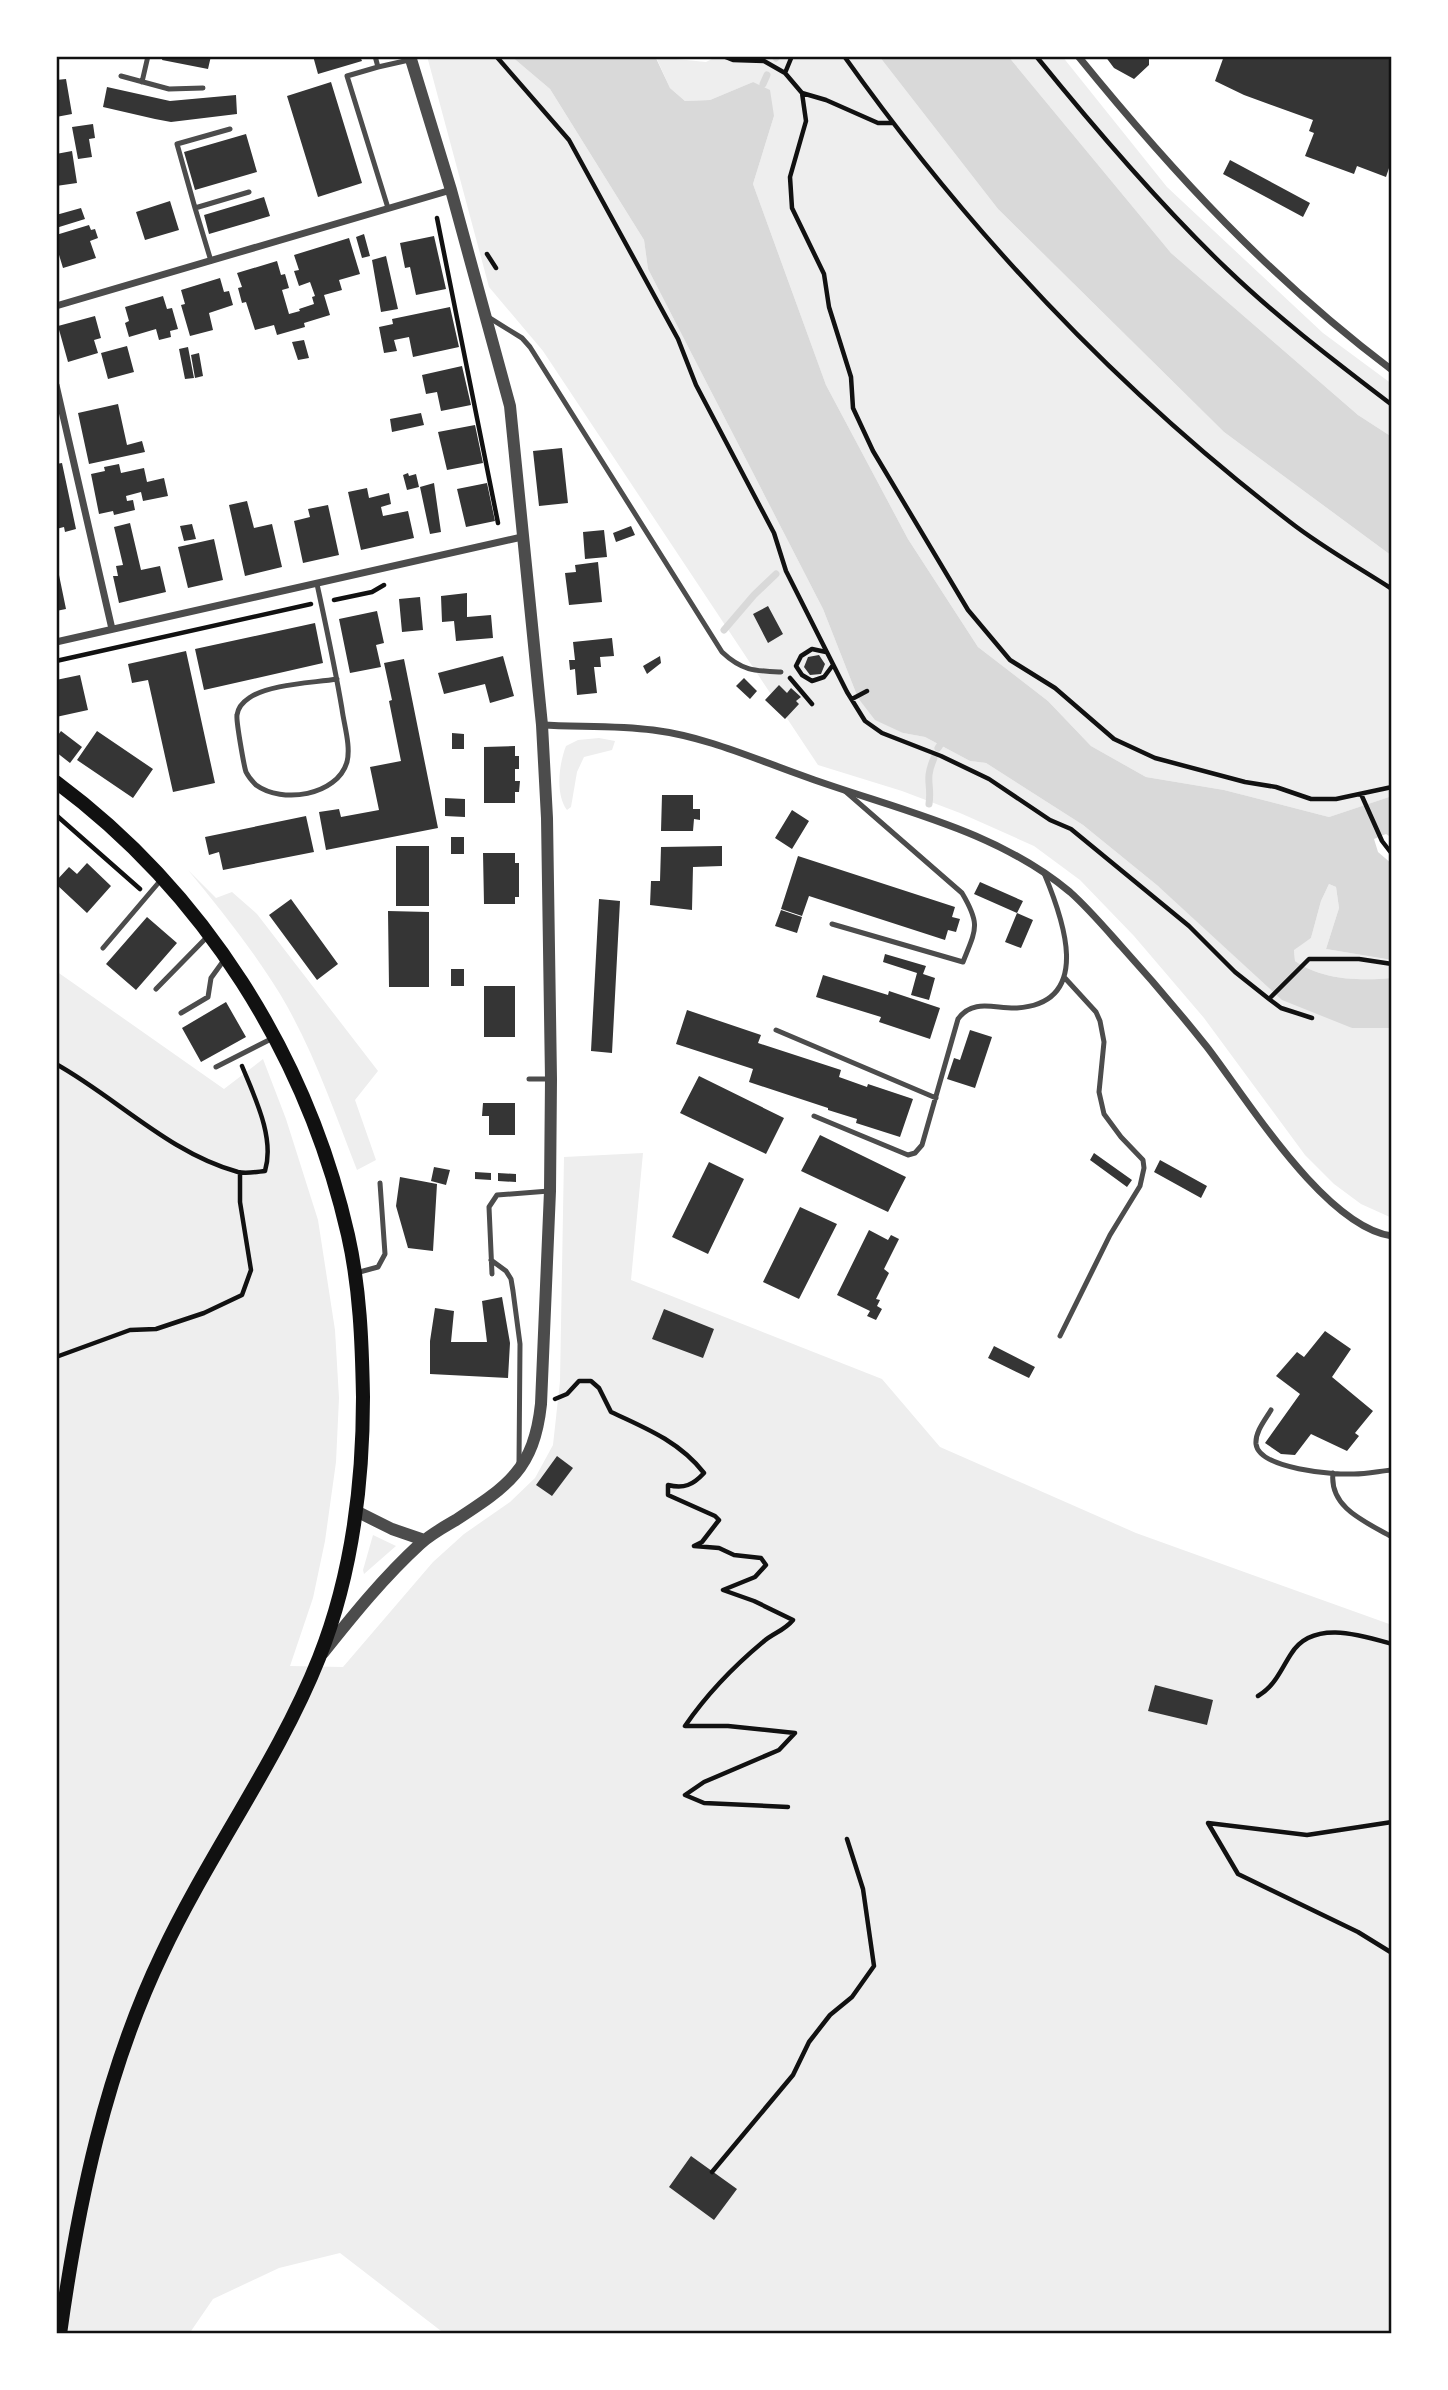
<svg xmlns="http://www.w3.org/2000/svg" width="1448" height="2390" viewBox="0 0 1448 2390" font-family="Helvetica,sans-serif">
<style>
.green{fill:#eee}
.water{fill:#d9d9d9}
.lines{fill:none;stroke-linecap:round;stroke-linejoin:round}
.stream{stroke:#d9d9d9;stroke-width:7}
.building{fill:#353535}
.path{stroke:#111;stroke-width:4.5}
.service{stroke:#4c4c4c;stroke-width:5}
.minor{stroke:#4c4c4c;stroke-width:7}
.tertiary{stroke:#4c4c4c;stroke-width:12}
.secondary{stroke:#111;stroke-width:14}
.neatline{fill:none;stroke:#111;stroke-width:2.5}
</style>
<rect width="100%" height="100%" fill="#fff"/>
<path class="green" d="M427 56H511L550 89 644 240 648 269 823 609 858 698 903 733 925 737 970 761 986 763 1083 825 1158 886 1352 1028H1392V1218L1361 1204 1334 1184 1305 1155 1204 1018 1134 936 1080 880 1034 846 960 813 902 791 818 765 543 351 489 287Z
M718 56H879L998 209 1224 432 1392 556V796L1329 817 1224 790 1146 777 1091 746 1048 701 978 647 908 539 826 385 753 184 774 116 753 82 710 100 685 101 670 88 656 57 706 62Z
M1008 56H1062L1167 187 1323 333 1392 384V437L1358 415 1171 253Z
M599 738 615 741 612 750 584 757 577 772 571 807 567 810C555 794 559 764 566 746L578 740Z
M188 870 216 898 232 892 257 914 378 1071 355 1100 376 1160 357 1170C335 1113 312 1047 280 994 253 950 221 910 188 870Z
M1329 884 1336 887 1339 908 1326 949 1392 960V978C1360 981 1322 980 1295 961L1294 949 1311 938 1321 901Z
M56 971 224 1089 263 1059 286 1119 318 1220 335 1330 339 1398 336 1462 325 1541 313 1598 290 1666 343 1667 433 1562 464 1534 510 1502 535 1478 553 1445 560 1381 564 1157 643 1153 631 1280 882 1379 940 1447 1136 1533 1392 1625V2334H445L340 2253 279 2268 213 2299 189 2334H56Z
M373 1535 396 1546 364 1574 363 1570Z"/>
<path class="water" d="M511 56H655L670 88 685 101 710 100 753 82 770 90 774 116 753 184 826 385 908 539 978 647 1048 701 1091 746 1146 777 1224 790 1329 817 1392 796V838L1386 834 1374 839 1378 852 1392 864V960L1326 949 1339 908 1336 887 1329 884 1321 901 1311 938 1294 950 1295 961C1322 980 1360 981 1392 978V1028H1352L1282 1000 1158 886 1083 825 986 763 970 761 925 737 903 733 875 720 858 698 823 609 648 269 644 240 550 89Z
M879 56H1008L1171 253 1358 415 1392 437V556L1224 432 998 209Z"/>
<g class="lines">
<path class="stream" d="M776 58 777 56
M763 84 767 75
M724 630 754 595 776 574
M938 748 940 745
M929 804C932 783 924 781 934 758"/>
</g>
<path class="building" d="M163 56H211L208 69 162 60Z
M313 56H360L362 61 318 74Z
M1105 56H1149V65L1134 79 1114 68Z
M1224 56H1392V159L1386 177 1357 166 1354 174 1305 156 1314 133 1309 131 1313 120 1244 95 1215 81Z
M66 79 72 114 56 117V80Z
M331 82 362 183 318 197 287 96Z
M107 87 170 101 236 95 237 114 171 122 155 119 103 107Z
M93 124 95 138 89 139 92 157 78 159 72 127Z
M246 134 257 172 195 190 184 152Z
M72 151 77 183 56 186V154Z
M1230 160 1310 203 1303 217 1223 174Z
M264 197 270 216 209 234 204 215Z
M170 201 179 230 145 240 136 212Z
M81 208 85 219 56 228V215Z
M89 225 91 230 95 229 98 238 90 241 96 258 63 268 56 245V235Z
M364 234 370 256 362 258 356 237Z
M434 236 446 289 416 295 410 267 405 268 400 243Z
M349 238 360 274 339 280 342 290 324 295 330 315 304 323 305 327 277 335 274 325 255 330 246 302 242 303 238 288 242 287 237 273 277 261 281 275 285 274 289 288 282 290 289 314 300 311 299 309 314 304 312 297 315 296 310 282 299 286 294 271 299 270 294 255Z
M386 256 398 309 381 312 372 260Z
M220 278 224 292 229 291 233 305 209 313 213 330 190 336 181 305 185 304 181 290Z
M163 296 167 309 172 308 178 329 170 331 171 337 159 340 156 329 129 337 125 323 129 321 125 307Z
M450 307 459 347 413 357 409 337 394 340 397 351 384 353 379 327 393 324 392 319Z
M95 316 101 338 94 340 98 353 68 362 58 326Z
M304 340 309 358 298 360 292 342Z
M127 346 134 372 108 379 101 353Z
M188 347 194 378 185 379 179 349Z
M199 353 203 376 195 378 191 355Z
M462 366 471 405 441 411 437 392 426 394 422 375Z
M118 404 127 445 142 441 145 452 89 464 78 413Z
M421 413 424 425 392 432 390 419Z
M475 425 483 463 447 470 438 432Z
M562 448 568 503 539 506 533 451Z
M62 463 76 529 65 532 64 527 56 529V464Z
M119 464 121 473 144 468 147 482 164 478 168 496 143 501 141 492 126 496 127 501 133 500 135 510 114 515 113 511 99 514 91 474 105 471 104 467Z
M408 473 409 476 416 474 419 487 407 490 403 475Z
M434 483 441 532 430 534 420 487Z
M487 483 495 521 466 527 457 489Z
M367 488 369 498 389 493 391 504 381 507 383 516 408 511 414 538 361 550 348 492Z
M247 501 254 528 272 524 282 567 245 576 229 505Z
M328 505 339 555 303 563 294 521 310 517 308 509Z
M130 523 141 570 160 566 166 592 119 603 113 576H118L116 566 123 565 114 527Z
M192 524 196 539 184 541 180 526Z
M631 526 635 535 616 542 613 533Z
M604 530 607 557 585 559 583 532Z
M214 539 223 580 188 588 178 547Z
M598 562 602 602 569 605 565 573 576 572 575 565Z
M56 575H59L66 609 56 611Z
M467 593V617L491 615 493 638 456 641 454 621 442 622 441 596Z
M420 597 423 630 402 632 399 599Z
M768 606 783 634 768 643 753 614Z
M377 611 384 643 376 645 381 667 350 673 339 619Z
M315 623 323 663 204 690 195 649Z
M612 638 614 656 600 657 601 667H594L597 693 577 695 575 669 570 670 569 660H575L573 642Z
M186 651 215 783 173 792 148 680 132 683 128 664Z
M819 655 825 664 821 674 810 675 804 667 808 657Z
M503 656 514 696 490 703 485 684 444 694 438 673Z
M660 656 661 663 647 674 643 666Z
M404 659 438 828 326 850 319 812 339 809 341 817 379 810 370 767 401 761 389 701 392 700 384 663Z
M80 675 88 710 56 717V680Z
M744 678 757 691 750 699 736 686Z
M779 685 787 693 791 688 801 697 796 701 799 704 785 719 765 700Z
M61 731 82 747 70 763 56 752V738Z
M97 731 153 769 133 798 77 760Z
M452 733 464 734V749H452Z
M515 746V756H519V769H515V781H520L519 792H515V803H484V747Z
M662 795H693V809H700V820L694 819 693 831H661Z
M445 798 465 799V817L445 816Z
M792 810 809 821 792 849 775 838Z
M306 816 314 852 223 870 219 852 209 855 205 837Z
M451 837H464V854H451Z
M396 846H429V906H396Z
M722 846V866L693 867 692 910 650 905 651 881H660L661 847Z
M483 853H515V863H519V897H515V904H484Z
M798 856 955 907 952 917 960 919 956 932 948 930 945 940 809 896 802 916 781 909Z
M87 863 111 886 87 913 56 884V881L69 867 77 874Z
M980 882 1023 901 1017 913 974 894Z
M291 899 338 964 317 980 269 915Z
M599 899 620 901 612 1053 591 1051Z
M781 910 802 917 797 933 775 926Z
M388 911 429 912V987H389Z
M1017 913 1033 920 1021 948 1005 942Z
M147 917 177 943 136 990 106 964Z
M885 954 926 966 923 974 935 978 929 1000 911 995 917 973 883 962Z
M451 969H464V986H451Z
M823 975 888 995 889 991 940 1008 930 1039 879 1022 881 1017 816 997Z
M484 986H515V1037H484Z
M226 1002 246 1037 201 1062 182 1028Z
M687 1010 761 1035 758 1043 841 1070 839 1077 867 1087 868 1084 913 1099 900 1137 856 1123 857 1119 828 1110V1108L749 1082 753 1069 676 1044Z
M970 1030 992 1037 975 1088 947 1079 954 1058 960 1060Z
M699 1076 784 1118 766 1154 680 1113Z
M483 1103H515V1135H489V1116H482Z
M820 1135 906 1177 888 1212 801 1171Z
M1094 1153 1132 1180 1127 1187 1090 1160Z
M1160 1160 1207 1186 1201 1198 1154 1172Z
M709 1162 744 1179 708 1254 672 1237Z
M434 1167 450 1170 446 1185 431 1181Z
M475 1172 491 1173V1180L475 1179Z
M498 1173 516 1174V1182L498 1181Z
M400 1177 437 1184 433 1251 408 1248 396 1206Z
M800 1207 837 1224 799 1299 763 1282Z
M869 1230 888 1240 891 1235 899 1239 884 1269 889 1273 876 1299 880 1300 877 1306 882 1309 876 1320 867 1316 870 1311 837 1295Z
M502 1297 510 1343 508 1378 430 1374V1341L435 1308 454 1311 451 1342H487L482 1301Z
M664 1309 714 1329 703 1358 652 1339Z
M1325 1331 1351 1349 1332 1377 1373 1411 1355 1433 1359 1436 1347 1451 1311 1434 1295 1455 1281 1454 1265 1443 1300 1394 1276 1376 1297 1352 1304 1357Z
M994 1346 1035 1367 1029 1378 988 1358Z
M557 1456 573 1468 552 1496 536 1485Z
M1155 1685 1213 1700 1207 1725 1148 1711Z
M691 2156 737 2189 714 2220 669 2187Z"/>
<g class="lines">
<path class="path" d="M496 56 569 140 678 339 696 385 774 533 786 571 847 692 865 721 882 733 941 756 989 779 1050 820 1071 829 1189 926 1235 972 1269 999 1281 1008 1312 1018
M723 56 733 60 764 61 785 73 802 93 826 100 878 123H892
M844 56C969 232 1119 391 1290 522 1322 547 1358 567 1392 589
M1036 56C1096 130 1159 204 1228 270 1279 319 1336 362 1392 405
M785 73 792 56
M802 93 806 121 790 177 792 208 824 274 829 307 851 377 853 408 873 451 968 610 1010 660 1055 688 1114 739 1155 758 1245 782 1276 787 1311 799H1336L1392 787
M437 218 498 523
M487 254 496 268
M334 600 372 592 384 585
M826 652 812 649 801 656 796 666 802 675 812 681 824 677 833 665
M56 661 311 604
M790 678 812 704
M852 699 867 691
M1361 794 1382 841 1392 854
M56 815 140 889
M1269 999 1309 959H1359L1392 964
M56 1064C117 1098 169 1153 238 1172 246 1174 256 1172 265 1171 275 1138 255 1098 242 1066
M56 1357 130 1330 156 1329 204 1313 242 1295 251 1270 240 1202V1173
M555 1399 567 1394 579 1381H591L599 1388 611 1412C646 1428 680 1442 704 1473 693 1485 684 1489 668 1485V1495L715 1516 719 1520 702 1542 694 1546 719 1548 734 1555 761 1558 766 1565 755 1577 723 1590 754 1601 793 1620C784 1631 773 1633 763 1642 733 1667 707 1694 685 1726H728L795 1733 779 1750 704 1782 685 1795 704 1803 788 1807
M1258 1696C1275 1686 1280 1671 1291 1654 1312 1619 1361 1635 1392 1644
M1392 1822 1307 1835 1208 1823 1238 1874 1358 1932 1392 1953
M712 2172 793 2075 809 2042 830 2015 852 1997 874 1966 863 1889 847 1839"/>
<path class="service" d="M375 56 378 67 347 76 388 208
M378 67 409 60
M121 76 169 89 203 88
M142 82 148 56
M195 208 177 144 230 129
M211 261 195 208 249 192
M488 317 522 338 530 347 722 652C742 671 755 671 781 672
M317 584C326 626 335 667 342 709 344 725 351 746 347 762 337 796 282 804 256 785 253 782 248 776 246 772 244 766 236 721 237 715 238 707 243 702 249 698 269 684 312 683 337 679
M832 924 963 962C976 929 981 925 962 893L845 791
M103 948 160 881
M156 989 208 936
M181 1013 208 997 211 978 224 960
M776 1030 936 1098
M216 1067 273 1038
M529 1079H551
M814 1116 908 1155 915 1153 922 1145 958 1019C973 998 995 1009 1017 1008 1095 1003 1062 916 1044 873
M491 1260 506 1271 511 1279 513 1291 520 1344 519 1463
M356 1273 378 1267 385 1254 380 1183
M492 1274 489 1207 497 1195 549 1191
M1060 1336 1110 1235 1140 1186 1144 1168 1143 1160 1121 1137 1104 1114 1099 1092 1104 1042 1100 1021 1096 1012 1064 977
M1271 1410C1265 1420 1255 1432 1256 1444 1259 1469 1334 1475 1354 1474 1367 1474 1380 1471 1392 1470
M1333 1473C1329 1508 1366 1522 1392 1537"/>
<path class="minor" d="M1078 56C1173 173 1271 279 1392 370
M56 306 451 190
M56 385 112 629
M56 642 522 537
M542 725C578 727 617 725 653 730 708 737 757 760 809 778 898 810 996 830 1070 892 1088 908 1105 928 1121 946 1151 979 1179 1012 1207 1047 1247 1099 1325 1227 1392 1236"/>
<path class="tertiary" d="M356 1511 392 1529 424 1540
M323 1653C354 1614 384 1577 420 1544 431 1534 444 1527 456 1520 508 1486 534 1469 541 1404L550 1191 551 1079 547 818 542 725 510 406 451 190 410 56"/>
<path class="secondary" d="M56 782C204 892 307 1055 348 1235 360 1288 362 1343 363 1397 363 1485 352 1575 319 1658 279 1759 209 1854 162 1954 105 2073 78 2204 60 2334"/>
</g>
<rect width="1448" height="2390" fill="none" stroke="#ffffff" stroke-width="116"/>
<rect x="58" y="58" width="1332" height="2274" class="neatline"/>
</svg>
